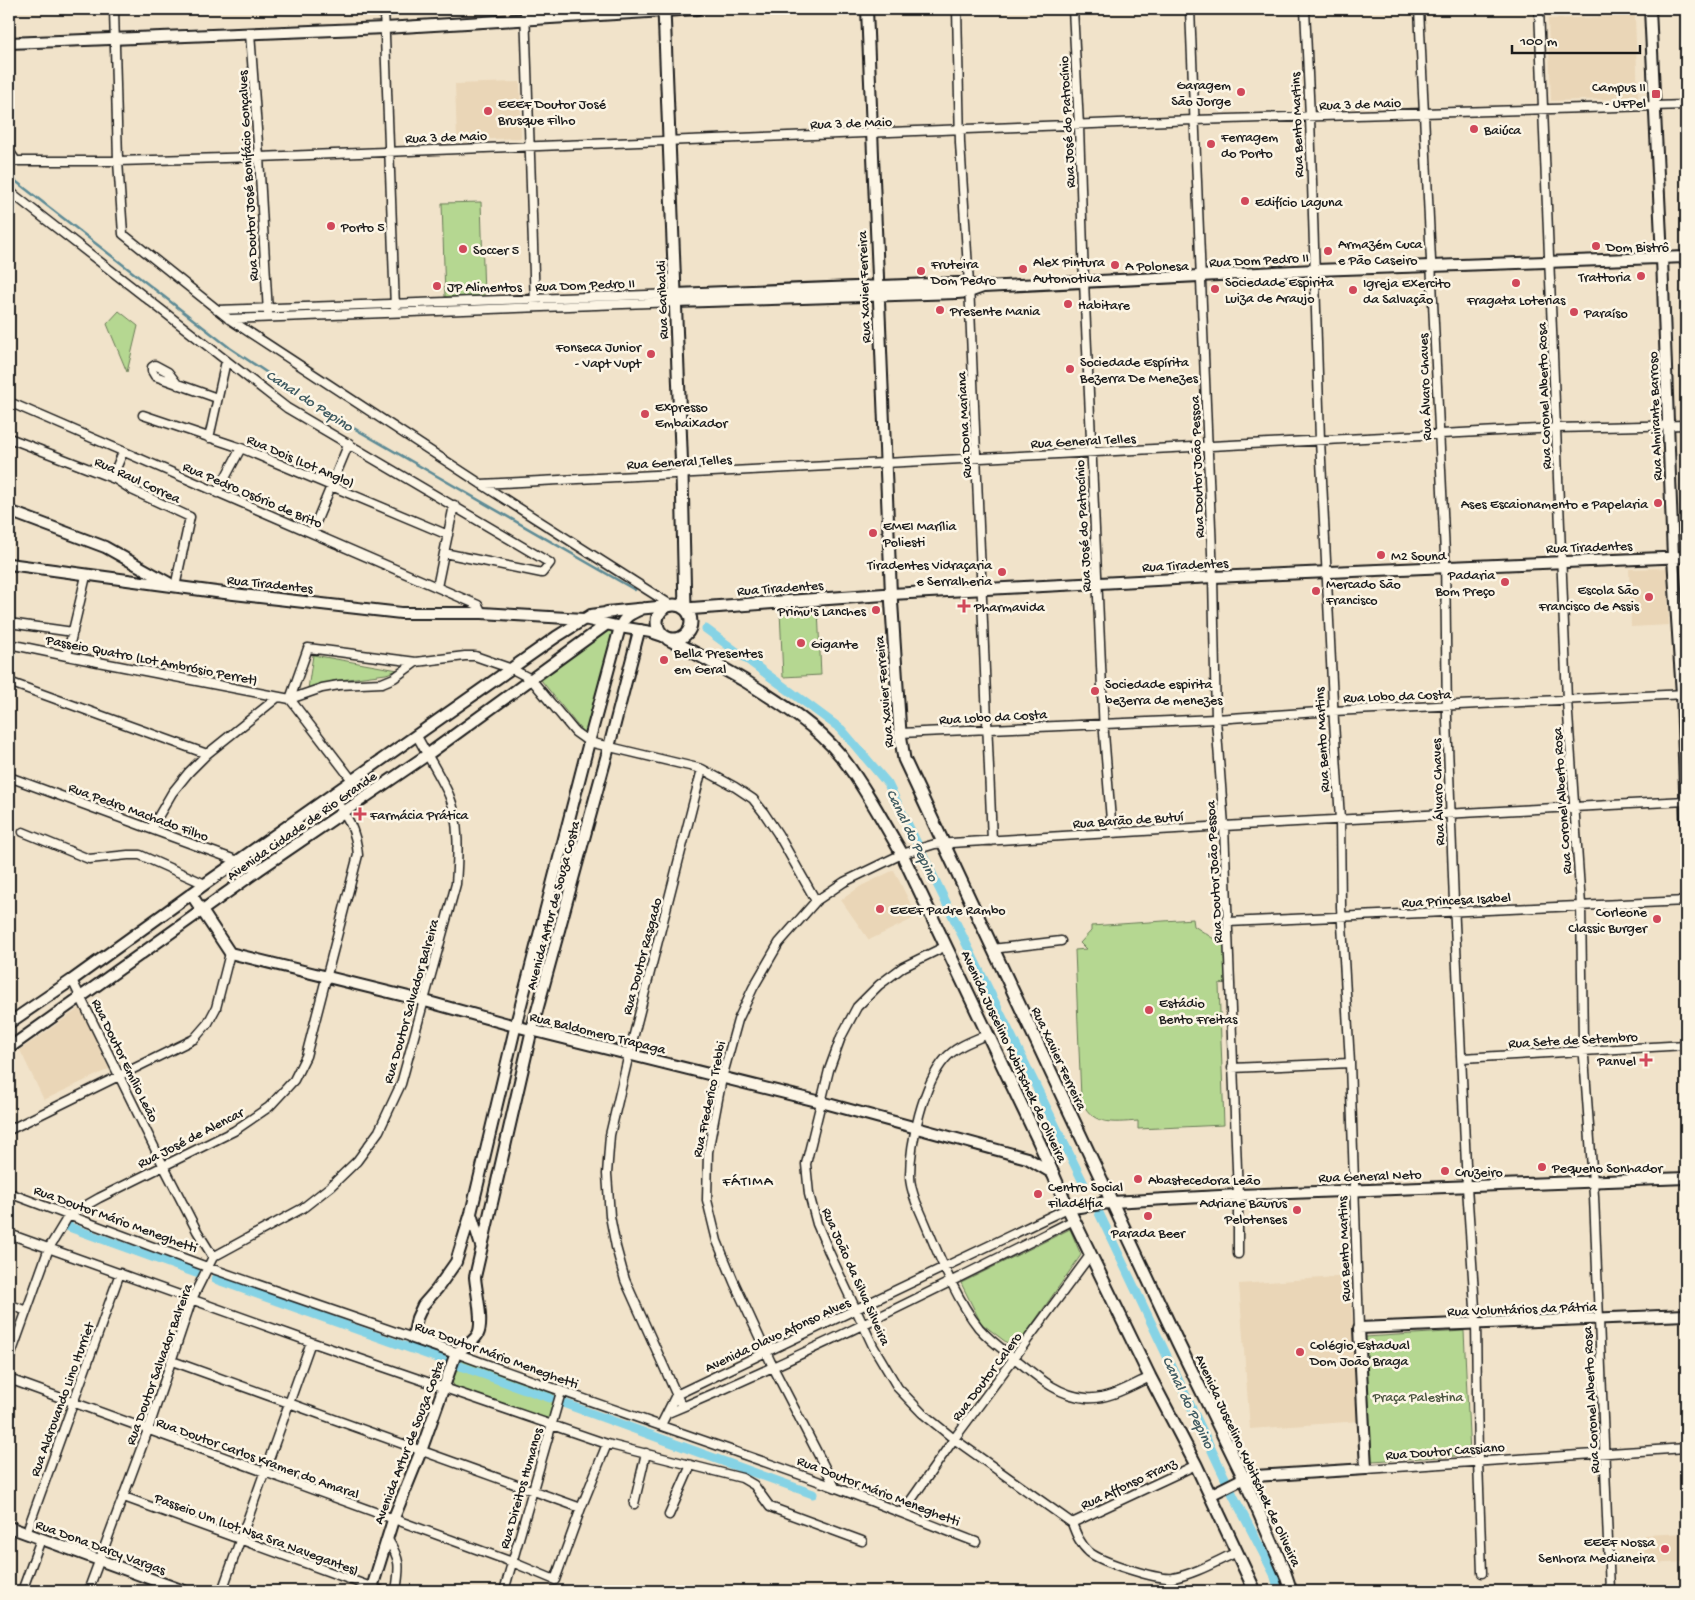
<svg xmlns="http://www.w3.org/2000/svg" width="1695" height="1600" viewBox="0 0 1695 1600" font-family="'Gochi Hand',sans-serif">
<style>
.built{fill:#ead6b7}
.green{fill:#b5d791;stroke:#687a56}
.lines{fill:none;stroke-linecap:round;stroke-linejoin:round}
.stream{stroke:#5c8a95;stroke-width:2.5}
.canal{stroke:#86d3e5;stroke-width:9}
.minor-casing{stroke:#1c1c1c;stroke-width:11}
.tertiary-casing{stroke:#1c1c1c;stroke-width:14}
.secondary-casing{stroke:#1c1c1c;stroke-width:15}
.minor{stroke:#fcf5e5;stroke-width:8}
.tertiary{stroke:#fcf5e5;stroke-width:10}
.secondary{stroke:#fcf5e5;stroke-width:11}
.poi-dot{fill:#d1495b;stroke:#fcf5e5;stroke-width:2}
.labels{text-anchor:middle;stroke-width:5;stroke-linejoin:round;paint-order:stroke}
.poi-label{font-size:14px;fill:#1c1c1c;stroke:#fcf5e5;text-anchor:start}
.street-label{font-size:14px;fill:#1c1c1c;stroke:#fcf5e5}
.park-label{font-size:14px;fill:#4a543f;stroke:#fcf5e5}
.water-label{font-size:15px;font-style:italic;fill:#415c62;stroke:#fcf5e5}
.neighbourhood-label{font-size:15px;letter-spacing:1px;fill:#1c1c1c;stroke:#fcf5e5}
</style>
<rect width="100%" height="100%" fill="#f1e3ca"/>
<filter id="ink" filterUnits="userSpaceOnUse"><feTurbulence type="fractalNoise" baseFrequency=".02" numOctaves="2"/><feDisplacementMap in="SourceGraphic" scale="10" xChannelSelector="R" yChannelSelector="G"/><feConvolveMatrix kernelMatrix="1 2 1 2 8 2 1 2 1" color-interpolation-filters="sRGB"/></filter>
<g filter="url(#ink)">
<path class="built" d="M397 9H513V10L397 15Z
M1635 16 1638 98 1551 101 1548 19Z
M520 82 521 138 457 140 455 84Z
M1667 568 1669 625 1631 627 1629 569Z
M894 870 917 917 869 940 841 900 861 886Z
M80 1008 109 1069 44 1100 20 1050Z
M1349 1276 1360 1421 1250 1429 1239 1284Z
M1686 1533V1562L1645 1564 1644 1535Z"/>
<path class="green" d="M481 202 484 296 445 297 442 203Z
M119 311 138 326 127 372 107 324Z
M818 609 821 675 783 677 780 611Z
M606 629 615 634 585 735 541 680Z
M313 655 398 670 386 674 333 681 308 689Z
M1193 919 1194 926 1214 939H1224L1226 983 1219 984 1224 1125 1138 1129V1121C1112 1123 1090 1126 1081 1098L1075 950 1086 949 1080 943 1091 931V926Z
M1070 1229 1081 1255 1015 1349 981 1323 961 1283Z
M1464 1331 1470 1455 1372 1461 1365 1337Z
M464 1360 553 1393 555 1397 549 1418 544 1419 455 1387 452 1382 458 1364Z"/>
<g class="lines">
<path class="stream" d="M9 176 230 348 324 411 635 590"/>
<path class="canal" d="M706 629 841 729 888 784 1084 1184
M1099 1213 1234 1497 1274 1574 1279 1591
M69 1227 196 1273
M215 1279 443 1360
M460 1366 550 1398
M563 1403 813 1494"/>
<g class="minor-casing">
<path id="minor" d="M114 9 118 161 123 234 229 319 481 484 671 605
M384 9 395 308
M525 9 535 304
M957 9 960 143 969 284 992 841
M1073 9 1079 126 1084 281 1104 733 1112 833
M1190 9 1213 577 1216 719 1224 826 1238 1195V1254
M1305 9 1310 117 1320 440 1334 722 1340 820 1341 907 1350 1063 1359 1328
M1419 9 1445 554 1447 720 1454 902 1467 1187 1476 1323 1478 1461 1482 1573
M1539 9 1567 700 1581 905 1583 1043 1594 1196 1610 1591
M250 33 259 157 268 313
M9 151 16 161
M16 161H118L259 157 1194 120 1686 105
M9 189 13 194 287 408 550 563 542 573 444 553
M217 310 676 294
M229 319 676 302
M178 385 168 372 155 365 152 367V371L155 376 217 398
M9 402 478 605 482 613
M143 415 241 448 448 535
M9 438 115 479 132 490 190 517 175 587
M209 438 226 361
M112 478 123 452
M481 484 1557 428 1686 425
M217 493 241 448
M312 532 349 443
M437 587 454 505
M9 623 73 632
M9 644 67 656 290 699 322 688 339 685 382 683 394 678 416 662
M67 656 86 576
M9 682 207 754
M290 699 308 648 416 662 465 656H475L512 669 531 679 575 732 589 742 702 769 735 787 753 799 764 813 778 834 816 901
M290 699 352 780
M900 733 1216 719 1333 711 1686 694
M9 777 260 869
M151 829 172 793 189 772 207 754 278 697
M23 832 89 859 128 855H140L205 884
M1228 922 1686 901
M946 946 903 967 879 985 857 1007 841 1037 829 1070 806 1164 809 1194 817 1224 829 1252 873 1346 898 1388 922 1413 954 1439 1072 1523
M992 949 1061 941
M72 980 163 1165 197 1231 213 1257
M988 1034C973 1041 956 1046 945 1059 923 1084 910 1143 910 1176 910 1185 913 1194 916 1202 934 1242 952 1294 979 1328 992 1343 1008 1353 1023 1365 1041 1380 1061 1396 1086 1398 1108 1400 1131 1386 1150 1377
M1462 1058 1686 1045
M1232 1068 1350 1063
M9 1130 194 1039 208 1023 216 1008 230 953
M9 1193 207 1267 413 1338
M9 1234 311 1342 607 1444 742 1478 754 1485 770 1507 862 1541
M9 1304 26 1311
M456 1353C582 1400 709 1441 834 1487 882 1505 929 1524 976 1542
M9 1360 49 1248 69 1215 99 1198 234 1131 269 1107 294 1080 306 1056 358 855C356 829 347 816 332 795
M172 1361 581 1508
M9 1379 512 1562 555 1580 581 1508 607 1444
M682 1407 625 1280 616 1247 610 1216 607 1174 610 1135 629 1054 702 769
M668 1413C807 1355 940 1287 1074 1220
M661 1425 676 1395 1068 1208
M1366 1469 1686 1448
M835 1487 773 1367 734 1282 717 1241 707 1200 708 1152 722 1078 738 1020 753 988 779 943 816 901 844 882 902 854 935 844 1224 826 1686 801
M124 1497 382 1591
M634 1504 646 1453
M902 1513 954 1439 1091 1254
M669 1515 691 1465
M1072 1523C1076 1534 1080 1544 1089 1552 1101 1562 1158 1580 1173 1578 1195 1574 1217 1561 1237 1552
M1072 1523 1196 1465
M26 1534 120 1273
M387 1538C401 1560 400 1566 396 1591
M22 1591 41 1539
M88 1591 148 1430 192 1299 213 1257 303 1208 331 1186 357 1161 379 1131 401 1084 456 884C458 857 460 821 449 795 440 775 427 755 417 736
M222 1591 311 1342
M504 1591 561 1392"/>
</g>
<g class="tertiary-casing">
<path id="tertiary" d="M867 9 891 594 1213 577 1686 557
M1650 9 1662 258 1673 558 1682 694 1686 822
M9 43 385 28 697 9
M676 294 958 283 982 287
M676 302 957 293 969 292 983 287 1315 270 1686 257
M9 511 105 547 169 583
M9 564 216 592 401 613H482L584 619 620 627 651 632 663 636
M607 612 668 606
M191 894 230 953 425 1001 515 1026 821 1102 1027 1158 1054 1174
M9 1023 72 980 205 884 556 637 591 615 613 612
M9 1048 260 869 427 755 607 624
M1112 1202 1238 1195 1686 1178
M471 1214 481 1246
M456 1353 413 1338 417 1318 423 1305 437 1289 456 1262 471 1213 517 1020 589 742 620 627C624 616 633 613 644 608
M1210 1495 1244 1478 1255 1476 1366 1469 1359 1328 1686 1315
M9 1527 184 1591
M371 1591 393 1520 421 1451 456 1353C463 1348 474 1342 478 1334 484 1322 476 1291 475 1277L532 1029 609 747 638 635 641 630"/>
</g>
<g class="secondary-casing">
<path id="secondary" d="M664 9 682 474 685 609
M657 622a17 17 0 1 1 34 0a17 17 0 1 1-34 0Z
M685 609 891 594 900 733 904 759 1178 1343 1244 1478 1285 1573 1291 1591
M668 639C694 652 719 666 745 681 780 703 815 724 841 756 864 786 883 821 902 854L1039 1142 1068 1208 1150 1377 1196 1465 1255 1591
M1068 1208 1112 1202"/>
</g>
<use href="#minor" class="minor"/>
<use href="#tertiary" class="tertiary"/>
<use href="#secondary" class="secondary"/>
</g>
</g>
<g class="poi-dot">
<circle cx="1241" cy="92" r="5"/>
<rect x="1651" y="89" width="10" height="10" rx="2.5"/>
<circle cx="488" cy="111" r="5"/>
<circle cx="1474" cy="129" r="5"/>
<circle cx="1211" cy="144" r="5"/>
<circle cx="1245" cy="201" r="5"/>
<circle cx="331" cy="226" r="5"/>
<circle cx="1596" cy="246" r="5"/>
<circle cx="463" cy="249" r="5"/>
<circle cx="1328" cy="251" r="5"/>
<circle cx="1115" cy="265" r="5"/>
<circle cx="1023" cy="269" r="5"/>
<circle cx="921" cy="271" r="5"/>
<circle cx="1641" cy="276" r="5"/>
<circle cx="1516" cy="283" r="5"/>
<circle cx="437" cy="286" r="5"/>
<circle cx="1215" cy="289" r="5"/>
<circle cx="1353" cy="290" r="5"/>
<circle cx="1068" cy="304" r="5"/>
<circle cx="940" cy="310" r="5"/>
<circle cx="1574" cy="312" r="5"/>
<circle cx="651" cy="354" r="5"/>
<circle cx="1070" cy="369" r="5"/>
<circle cx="645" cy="414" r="5"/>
<circle cx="1658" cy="503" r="5"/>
<circle cx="873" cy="533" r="5"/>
<circle cx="1381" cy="555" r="5"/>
<circle cx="1002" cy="572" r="5"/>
<circle cx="1505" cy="582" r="5"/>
<circle cx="1316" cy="591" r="5"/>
<circle cx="1649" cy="597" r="5"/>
<path d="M961.5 598.5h5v5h5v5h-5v5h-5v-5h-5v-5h5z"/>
<circle cx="876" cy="610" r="5"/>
<circle cx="801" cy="643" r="5"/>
<circle cx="664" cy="660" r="5"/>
<circle cx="1095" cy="691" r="5"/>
<path d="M357.5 806.5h5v5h5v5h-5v5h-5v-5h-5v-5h5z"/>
<circle cx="880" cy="909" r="5"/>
<circle cx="1657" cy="919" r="5"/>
<circle cx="1149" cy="1010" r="5"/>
<path d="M1643.5 1052.5h5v5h5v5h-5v5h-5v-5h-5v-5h5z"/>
<circle cx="1542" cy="1167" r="5"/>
<circle cx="1445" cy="1171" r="5"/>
<circle cx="1138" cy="1179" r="5"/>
<circle cx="1038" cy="1194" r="5"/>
<circle cx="1297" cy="1210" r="5"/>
<circle cx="1148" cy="1216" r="5"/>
<circle cx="1300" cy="1352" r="5"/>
<circle cx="1665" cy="1549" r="5"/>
</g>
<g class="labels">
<g class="poi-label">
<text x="1231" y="89" text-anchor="end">Garagem<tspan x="1231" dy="16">São Jorge</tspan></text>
<text x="1646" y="91" text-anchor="end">Campus II<tspan x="1646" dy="16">- UFPel</tspan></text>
<text x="498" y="108">EEEF Doutor José<tspan x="498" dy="16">Brusque Filho</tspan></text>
<text x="1484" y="134">Baiúca</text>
<text x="1221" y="141">Ferragem<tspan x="1221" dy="16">do Porto</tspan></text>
<text x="1255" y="206">Edifício Laguna</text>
<text x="341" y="231">Porto 5</text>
<text x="1338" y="248">Armazém Cuca<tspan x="1338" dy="16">e Pão Caseiro</tspan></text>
<text x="1606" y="251">Dom Bistrô</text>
<text x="473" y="254">Soccer 5</text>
<text x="1033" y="266">Alex Pintura<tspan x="1033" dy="16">Automotiva</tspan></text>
<text x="931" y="268">Fruteira<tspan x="931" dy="16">Dom Pedro</tspan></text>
<text x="1125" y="270">A Polonesa</text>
<text x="1631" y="281" text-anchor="end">Trattoria</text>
<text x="1225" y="286">Sociedade Espirita<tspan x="1225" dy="16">Luiza de Araujo</tspan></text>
<text x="1363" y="287">Igreja Exercito<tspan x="1363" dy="16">da Salvação</tspan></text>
<text x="447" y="291">JP Alimentos</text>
<text x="1516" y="304" text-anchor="middle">Fragata Loterias</text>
<text x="1078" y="309">Habitare</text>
<text x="950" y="315">Presente Mania</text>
<text x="1584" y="317">Paraíso</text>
<text x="641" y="351" text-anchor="end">Fonseca Junior<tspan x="641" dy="16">- Vapt Vupt</tspan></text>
<text x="1080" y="366">Sociedade Espírita<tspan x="1080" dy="16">Bezerra De Menezes</tspan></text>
<text x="655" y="411">Expresso<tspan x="655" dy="16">Embaixador</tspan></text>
<text x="1648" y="508" text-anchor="end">Ases Escaionamento e Papelaria</text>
<text x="883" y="530">EMEI Marília<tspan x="883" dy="16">Poliesti</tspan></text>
<text x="1391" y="560">M2 Sound</text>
<text x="992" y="569" text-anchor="end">Tiradentes Vidraçaria<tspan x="992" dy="16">e Serralheria</tspan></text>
<text x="1495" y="579" text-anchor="end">Padaria<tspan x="1495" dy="16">Bom Preço</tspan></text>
<text x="1326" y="588">Mercado São<tspan x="1326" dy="16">Francisco</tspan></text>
<text x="1639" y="594" text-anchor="end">Escola São<tspan x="1639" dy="16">Francisco de Assis</tspan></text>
<text x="974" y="611">Pharmavida</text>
<text x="866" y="615" text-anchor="end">Primu's Lanches</text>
<text x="811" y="648">Gigante</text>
<text x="674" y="657">Bella Presentes<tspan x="674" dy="16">em Geral</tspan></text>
<text x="1105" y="688">Sociedade espirita<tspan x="1105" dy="16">bezerra de menezes</tspan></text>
<text x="370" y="819">Farmácia Prática</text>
<text x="890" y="914">EEEF Padre Rambo</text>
<text x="1647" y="916" text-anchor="end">Corleone<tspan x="1647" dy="16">Classic Burger</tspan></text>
<text x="1159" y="1007">Estádio<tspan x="1159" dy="16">Bento Freitas</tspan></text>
<text x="1636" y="1065" text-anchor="end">Panvel</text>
<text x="1552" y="1172">Pequeno Sonhador</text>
<text x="1455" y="1176">Cruzeiro</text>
<text x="1148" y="1184">Abastecedora Leão</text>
<text x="1048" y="1191">Centro Social<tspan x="1048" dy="16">Filadélfia</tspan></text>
<text x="1287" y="1207" text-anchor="end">Adriane Baurus<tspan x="1287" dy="16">Pelotenses</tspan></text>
<text x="1148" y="1237" text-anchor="middle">Parada Beer</text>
<text x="1310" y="1349">Colégio Estadual<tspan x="1310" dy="16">Dom João Braga</tspan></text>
<text x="1655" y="1546" text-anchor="end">EEEF Nossa<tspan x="1655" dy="16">Senhora Medianeira</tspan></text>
</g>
<g class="street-label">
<text transform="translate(1360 103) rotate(-2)" y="5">Rua 3 de Maio</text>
<text transform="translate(851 122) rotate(-2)" y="5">Rua 3 de Maio</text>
<text transform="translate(1066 122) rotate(-93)" y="5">Rua José do Patrocínio</text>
<text transform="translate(1296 125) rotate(-92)" y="5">Rua Bento Martins</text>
<text transform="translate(446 136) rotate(-2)" y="5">Rua 3 de Maio</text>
<text transform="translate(247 176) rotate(-93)" y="5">Rua Doutor José Bonifácio Gonçalves</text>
<text transform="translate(1259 259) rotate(-3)" y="5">Rua Dom Pedro II</text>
<text transform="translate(585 284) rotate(-2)" y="5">Rua Dom Pedro II</text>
<text transform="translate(863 287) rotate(-92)" y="5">Rua Xavier Ferreira</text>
<text transform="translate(661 300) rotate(-92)" y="5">Rua Garibaldi</text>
<text transform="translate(1424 387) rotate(-92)" y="5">Rua Álvaro Chaves</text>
<text transform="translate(1543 396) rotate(-92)" y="5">Rua Coronel Alberto Rosa</text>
<text transform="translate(1654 416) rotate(-92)" y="5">Rua Almirante Barroso</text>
<text transform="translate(963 425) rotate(-93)" y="5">Rua Dona Mariana</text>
<text transform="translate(1083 440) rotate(-3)" y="5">Rua General Telles</text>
<text transform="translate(301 460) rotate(23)" y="5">Rua Dois (Lot Anglo)</text>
<text transform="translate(679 461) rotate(-3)" y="5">Rua General Telles</text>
<text transform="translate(1196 467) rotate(-92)" y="5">Rua Doutor João Pessoa</text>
<text transform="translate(138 479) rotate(25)" y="5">Rua Raul Correa</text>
<text transform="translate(253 494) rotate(23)" y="5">Rua Pedro Osório de Brito</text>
<text transform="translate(1082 526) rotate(-93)" y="5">Rua José do Patrocínio</text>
<text transform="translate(1589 546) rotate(-2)" y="5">Rua Tiradentes</text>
<text transform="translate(1185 564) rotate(-3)" y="5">Rua Tiradentes</text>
<text transform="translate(270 583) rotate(6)" y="5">Rua Tiradentes</text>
<text transform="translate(780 587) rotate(-4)" y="5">Rua Tiradentes</text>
<text transform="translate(152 659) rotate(11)" y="5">Passeio Quatro (Lot Ambrósio Perret)</text>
<text transform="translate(883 692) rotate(-95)" y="5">Rua Xavier Ferreira</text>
<text transform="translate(1397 695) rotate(-2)" y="5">Rua Lobo da Costa</text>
<text transform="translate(993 716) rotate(-3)" y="5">Rua Lobo da Costa</text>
<text transform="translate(1321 740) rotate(-93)" y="5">Rua Bento Martins</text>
<text transform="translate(1437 792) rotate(-92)" y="5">Rua Álvaro Chaves</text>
<text transform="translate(1561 801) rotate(-94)" y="5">Rua Coronel Alberto Rosa</text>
<text transform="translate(139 811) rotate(20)" y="5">Rua Pedro Machado Filho</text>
<text transform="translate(1128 819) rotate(-4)" y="5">Rua Barão de Butuí</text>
<text transform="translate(301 825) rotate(-35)" y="5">Avenida Cidade de Rio Grande</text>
<text transform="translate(1213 872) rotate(-93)" y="5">Rua Doutor João Pessoa</text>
<text transform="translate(1456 899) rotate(-3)" y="5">Rua Princesa Isabel</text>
<text transform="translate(552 905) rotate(-75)" y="5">Avenida Artur de Souza Costa</text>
<text transform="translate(641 956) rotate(-75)" y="5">Rua Doutor Rasgado</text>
<text transform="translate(410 1001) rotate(-74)" y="5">Rua Doutor Salvador Balreira</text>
<text transform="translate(598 1032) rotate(14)" y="5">Rua Baldomero Trapaga</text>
<text transform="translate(1573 1039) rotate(-3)" y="5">Rua Sete de Setembro</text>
<text transform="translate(1015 1056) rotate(65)" y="5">Avenida Juscelino Kubitschek de Oliveira</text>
<text transform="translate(1060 1058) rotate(65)" y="5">Rua Xavier Ferreira</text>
<text transform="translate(126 1060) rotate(64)" y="5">Rua Doutor Emílio Leão</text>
<text transform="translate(708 1099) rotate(-78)" y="5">Rua Frederico Trebbi</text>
<text transform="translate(190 1137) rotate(-27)" y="5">Rua José de Alencar</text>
<text transform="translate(1370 1175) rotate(-2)" y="5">Rua General Neto</text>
<text transform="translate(116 1218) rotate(20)" y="5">Rua Doutor Mário Meneghetti</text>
<text transform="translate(1343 1249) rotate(-92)" y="5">Rua Bento Martins</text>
<text transform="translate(857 1276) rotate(66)" y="5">Rua João da Silva Silveira</text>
<text transform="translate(1522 1308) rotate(-2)" y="5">Rua Voluntários da Pátria</text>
<text transform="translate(777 1334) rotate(-25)" y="5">Avenida Olavo Afonso Alves</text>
<text transform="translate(497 1354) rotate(20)" y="5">Rua Doutor Mário Meneghetti</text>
<text transform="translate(158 1364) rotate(-70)" y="5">Rua Doutor Salvador Balreira</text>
<text transform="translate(986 1376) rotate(-53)" y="5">Rua Doutor Calero</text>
<text transform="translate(61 1399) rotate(-70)" y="5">Rua Aldrovando Lino Iturriet</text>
<text transform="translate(1590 1400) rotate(-93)" y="5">Rua Coronel Alberto Rosa</text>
<text transform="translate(408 1442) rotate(-69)" y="5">Avenida Artur de Souza Costa</text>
<text transform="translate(1445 1450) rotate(-4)" y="5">Rua Doutor Cassiano</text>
<text transform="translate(258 1457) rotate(20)" y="5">Rua Doutor Carlos Kramer do Amaral</text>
<text transform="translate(1249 1460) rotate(65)" y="5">Avenida Juscelino Kubitschek de Oliveira</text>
<text transform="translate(1128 1483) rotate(-25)" y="5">Rua Affonso Franz</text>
<text transform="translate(520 1488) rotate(-74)" y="5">Rua Direitos Humanos</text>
<text transform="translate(879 1490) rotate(21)" y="5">Rua Doutor Mário Meneghetti</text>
<text transform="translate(257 1533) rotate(20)" y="5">Passeio Um (Lot Nsa Sra Navegantes)</text>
<text transform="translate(101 1546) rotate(20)" y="5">Rua Dona Darcy Vargas</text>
</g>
<g class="park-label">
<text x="1418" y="1401">Praça Palestina</text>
</g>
<g class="water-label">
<text transform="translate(310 400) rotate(33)" y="5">Canal do Pepino</text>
<text transform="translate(913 835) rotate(64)" y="5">Canal do Pepino</text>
<text transform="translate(1189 1402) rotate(64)" y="5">Canal do Pepino</text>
</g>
<g class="neighbourhood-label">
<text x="748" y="1185">FÁTIMA</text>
</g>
</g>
<rect width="1695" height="1600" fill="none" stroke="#fcf5e5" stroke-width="30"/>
<rect x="15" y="15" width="1665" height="1570" fill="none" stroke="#1c1c1c" stroke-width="2" filter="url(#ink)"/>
<path d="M1512 45v8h128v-8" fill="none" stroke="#1c1c1c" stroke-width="2.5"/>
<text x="1520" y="45" font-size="15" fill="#1c1c1c" stroke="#fcf5e5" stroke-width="4" paint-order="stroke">100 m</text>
</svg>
